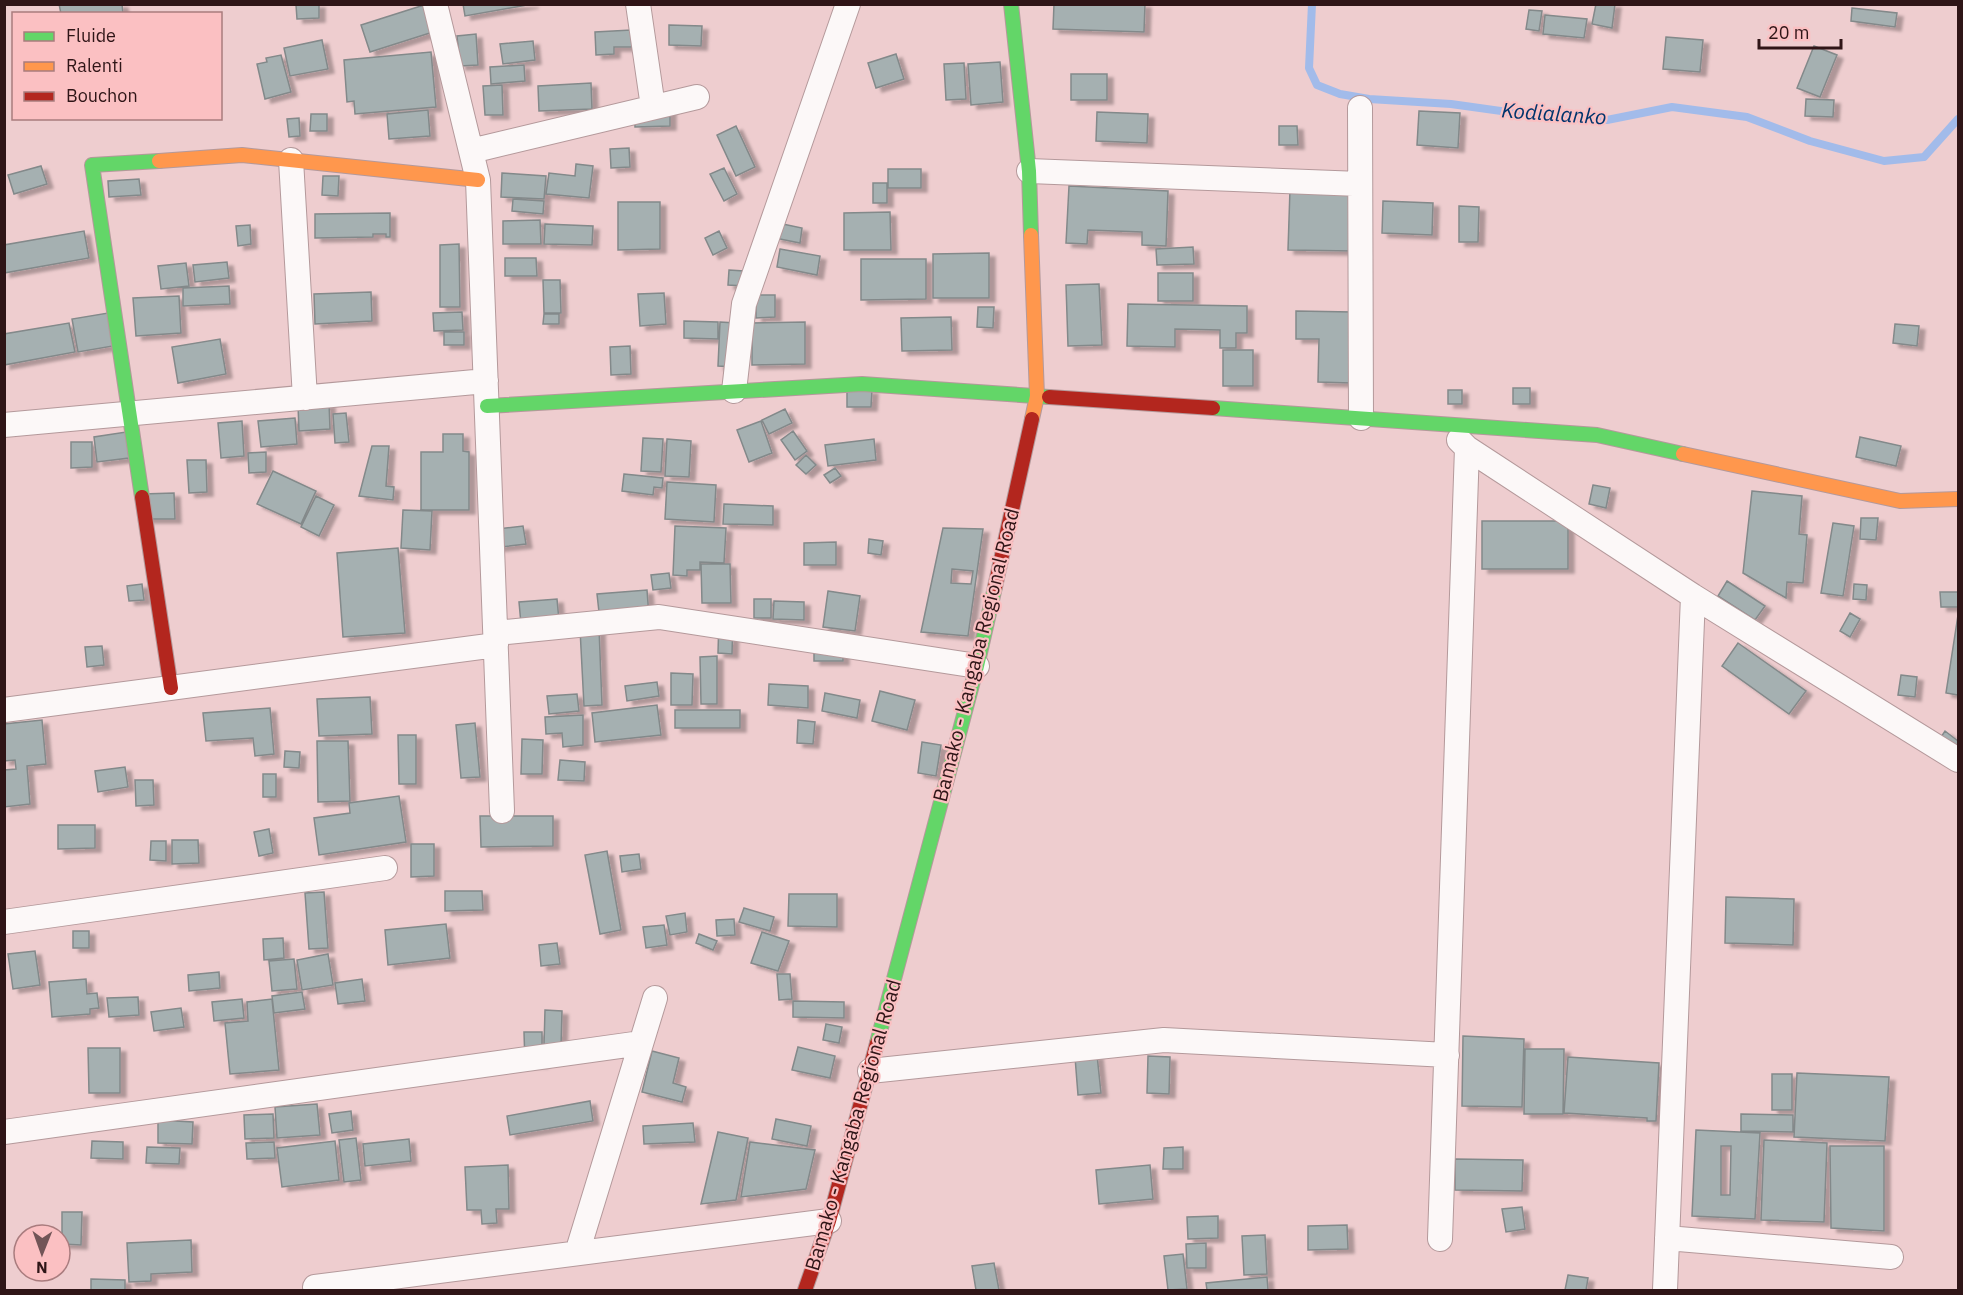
<svg xmlns="http://www.w3.org/2000/svg" width="1963" height="1295" viewBox="0 0 1963 1295" font-family="'IBM Plex Sans',sans-serif">
<style>
.lines{fill:none;stroke-linecap:round;stroke-linejoin:round}
.stream{stroke:#a2bbea;stroke-width:8}
.building{fill:#a5b0b1;stroke:#83898a;stroke-width:1.5;fill-rule:evenodd;filter:url(#shadow)}
.street-casing{stroke:#b4999b;stroke-width:26}
.fast-casing{stroke:#b4999b;stroke-width:16}
.slow-casing{stroke:#b4999b;stroke-width:16}
.jam-casing{stroke:#b4999b;stroke-width:16}
.street{stroke:#fcf8f8;stroke-width:24}
.fast{stroke:#63d668;stroke-width:14}
.slow{stroke:#ff974d;stroke-width:14}
.jam{stroke:#b3261e;stroke-width:14}
.labels{text-anchor:middle;stroke-width:4.5;stroke-linejoin:round;paint-order:stroke}
.street-label{font-size:20px;fill:#2f1517;stroke:#fbc0c2}
.water-label{font-size:21px;font-style:italic;fill:#00336c;stroke:#fbc0c2}
</style>
<defs>
<filter id="shadow"><feDropShadow dx="6" dy="4" stdDeviation="1.5" flood-color="#0004"/></filter>
</defs>
<rect width="100%" height="100%" fill="#eecdcf"/>
<g class="lines">
<path class="stream" d="M1312 4 1309 68 1317 85 1340 94 1369 99 1451 104 1537 116 1607 120 1672 107 1747 117 1810 141 1884 161 1924 157 1958 119"/>
</g>
<path class="building" d="M59 4H122L123 14H61Z
M319 4V18L297 19 296 5Z
M463 4H533L465 16Z
M1054 4H1145L1144 32 1053 29Z
M1596 4H1615L1612 28 1592 24Z
M424 5 433 32 370 52 361 25Z
M1852 8 1897 13 1895 27 1851 21Z
M1529 10 1542 11 1539 31 1526 29Z
M1545 15 1587 19 1584 38 1543 34Z
M669 25 702 26 701 46 669 45Z
M631 30 632 47H614V54L596 55 595 32Z
M476 34 478 65 460 66 457 36Z
M1666 37 1703 40 1700 72 1663 69Z
M322 40 328 69 290 76 284 48Z
M533 41 535 60 503 64 500 44Z
M1814 46 1837 55 1820 97 1797 88Z
M431 52 436 107 355 114 354 101 347 102 344 60Z
M896 54 904 79 876 88 868 63Z
M281 55 291 92 265 99 257 64 267 62 266 58Z
M1000 62 1003 102 971 105 968 64Z
M964 63 966 99 946 100 944 64Z
M524 65 525 81 491 84 490 67Z
M1071 74H1107V100H1071Z
M591 83 592 109 539 111 538 86Z
M502 85 503 115H485L483 86Z
M1806 99 1834 100 1833 117 1805 116Z
M670 108V126L635 127 634 109Z
M428 110 430 136 389 139 387 114Z
M1419 111 1460 113 1458 148 1417 145Z
M1097 112 1148 114 1147 143 1096 141Z
M311 114H327V131H310Z
M299 118 300 136 289 137 287 119Z
M736 126 755 167 736 176 717 135Z
M1279 126H1297L1298 145H1279Z
M629 148 630 167 611 168 610 149Z
M576 164 593 166 589 198 546 194 549 173 575 176Z
M41 166 47 184 14 194 8 175Z
M724 168 737 194 724 201 710 174Z
M888 169H921V188H888Z
M502 173 546 176 544 199 501 197Z
M323 176H339L338 196 322 195Z
M139 179 141 195 109 197 108 181Z
M873 183H887V203H873Z
M1069 186 1168 191 1166 246 1142 245V232L1088 230 1087 244 1066 243Z
M1290 189 1354 190 1353 251 1288 250Z
M513 199 544 201 543 214 512 211Z
M1383 201 1433 203 1432 235 1382 233Z
M618 202H660V249L618 250Z
M1459 206 1479 207 1478 242H1459Z
M890 212 891 250H844V213Z
M390 213V237H386V234H373V237L315 238V214Z
M540 220 541 244H503V221Z
M778 223 802 228 800 243 775 238Z
M545 224 593 226 592 245 544 244Z
M250 225 251 244 238 246 236 226Z
M84 231 89 258 4 273V245Z
M719 231 727 248 713 255 705 238Z
M459 244 460 307H440V245Z
M1193 247 1194 264 1157 265 1156 249Z
M780 249 820 256 817 275 777 267Z
M989 253V298H933V254Z
M505 258H536L537 276H505Z
M861 259H926V299L861 300Z
M227 262 229 278 195 282 193 265Z
M186 263 189 286 161 289 158 266Z
M729 270 744 271V286L728 285Z
M1158 273H1193V301H1158Z
M543 280H560L561 313H544Z
M1099 284 1102 345 1068 346 1066 285Z
M229 286 230 304 183 306V288Z
M371 292 372 321 315 324 314 294Z
M664 293 666 324 640 326 638 294Z
M756 295H775V317L756 318Z
M179 296 181 333 136 336 133 298Z
M1128 304 1247 306V333H1236V348H1220V330L1175 329V347L1127 346Z
M978 307H994L993 328 977 327Z
M1296 311 1352 312 1351 383 1318 382 1319 339H1296Z
M462 312 463 330 434 331 433 313Z
M108 313 113 346 78 352 72 319Z
M544 314H559V324H543Z
M951 317 952 350 902 351 901 318Z
M684 321 718 322V339L684 338Z
M720 322 736 323 735 367 718 366Z
M805 322V364L752 365V323Z
M69 323 75 352 4 365V334Z
M1895 324 1919 326 1917 346 1893 343Z
M444 332H464V345H444Z
M220 339 226 374 178 383 172 347Z
M630 346 631 374 611 375 610 347Z
M1223 350H1253V386H1223Z
M1513 388H1530V404H1513Z
M847 390H872L871 407H847Z
M1448 390H1462V404H1448Z
M329 403 330 429 299 431 298 405Z
M785 409 792 423 769 434 762 420Z
M346 413 349 442 335 443 333 414Z
M295 418 297 444 261 447 258 421Z
M242 421 244 456 221 458 218 423Z
M761 421 772 453 749 462 737 430Z
M793 431 807 451 795 460 781 440Z
M126 432 129 458 97 462 94 437Z
M443 434H463V451L469 452V510H421V452H443Z
M1860 437 1901 446 1896 466 1856 457Z
M643 438 663 439 661 472 641 471Z
M667 439 691 441 689 477 665 476Z
M874 439 876 460 828 466 825 445Z
M71 442H92V467L71 468Z
M372 446H389L386 486 394 487 393 500 359 496Z
M266 452V472L249 473 248 453Z
M806 455 816 465 806 474 796 465Z
M187 460H206L207 492 189 493Z
M835 468 841 476 830 483 824 475Z
M273 471 316 491 301 524 257 504Z
M624 474 663 478 662 488 654 487 653 495 622 491Z
M667 482 716 485 714 522 665 519Z
M1593 485 1610 488 1606 508 1589 504Z
M1752 491 1802 496 1799 534 1807 535 1803 583 1787 582 1786 598 1743 573Z
M174 493 175 519H143L142 494Z
M316 496 334 505 319 536 301 527Z
M724 504 773 506V525L723 524Z
M403 510 432 511 430 550 401 548Z
M1861 518H1878L1876 540 1860 539Z
M1482 521H1568V569H1482Z
M1833 523 1854 526 1843 596 1821 593Z
M523 526 526 544 484 549 482 531Z
M675 526 726 528 724 563 700 562V570H687V576L673 575Z
M943 528 983 529 968 636 921 632ZM952 569 973 571 971 584 951 583Z
M869 539 883 541 881 555 868 553Z
M836 542V565H804V543Z
M398 548 405 633 343 637 337 553Z
M701 564H730L731 603H702Z
M669 573 671 588 653 590 651 575Z
M1727 581 1765 606 1755 620 1718 596Z
M142 584 144 600 129 601 127 586Z
M1854 584 1867 585 1866 600 1853 599Z
M647 590 649 617 600 621 597 594Z
M828 591 860 596 855 631 823 627Z
M1940 592H1958V607H1941Z
M557 599 559 621 521 624 519 602Z
M754 599H771V618H754Z
M774 601 804 602V620L773 619Z
M1850 613 1860 619 1850 637 1840 631Z
M1958 615V695L1946 693Z
M719 618 733 619 732 654 718 653Z
M599 628 602 705 584 706 580 629Z
M814 637H843V661H814Z
M1738 643 1806 691 1789 714 1722 666Z
M102 646 104 665 87 667 85 647Z
M717 656V704H701L700 657Z
M671 673 693 674 692 705H671Z
M1901 675 1917 677 1915 697 1898 695Z
M657 682 659 696 627 701 625 686Z
M769 684 808 686V708L768 705Z
M880 691 915 700 907 730 872 721Z
M825 693 860 700 857 718 822 711Z
M577 694 579 711 549 714 547 696Z
M370 697 372 734 319 736 317 699Z
M657 705 661 735 595 742 592 713Z
M270 708 274 754 255 756 253 738 206 741 203 713Z
M675 710H740V728H675Z
M583 715V745L563 747 562 733 546 734 545 717Z
M42 720 46 764 27 766 30 804 4 807V770L16 769 15 760 4 761V724Z
M798 720 815 722 813 744 797 743Z
M475 723 480 777 461 778 456 725Z
M1945 731 1958 741V758L1937 743Z
M398 735H416V784H399Z
M522 739 543 740 542 774H521Z
M317 741H348L350 801 318 802Z
M922 742 941 745 936 776 918 773Z
M285 751 300 752 299 768 284 767Z
M560 760 585 762 584 781 558 780Z
M125 767 128 787 98 792 95 771Z
M263 774H276V797H263Z
M135 780H153L154 805 136 806Z
M399 796 406 842 319 855 314 818 350 813 349 803Z
M480 816H553V846L481 847Z
M58 825H95V848L58 849Z
M269 829 273 853 259 856 254 832Z
M172 840H198L199 863 172 864Z
M151 841H166V861L150 860Z
M411 844H434V876L411 877Z
M607 851 621 930 600 934 585 855Z
M639 854 641 869 622 872 620 856Z
M445 891H482L483 910 445 911Z
M324 892 328 948 309 949 305 893Z
M789 894H837V927L788 926Z
M1726 897 1794 899 1793 945 1725 943Z
M744 908 774 917 770 931 739 922Z
M685 913 687 932 670 935 666 916Z
M734 919 735 935 717 936 716 920Z
M446 924 450 958 388 965 385 930Z
M664 925 667 945 646 948 643 927Z
M73 931H89V948H73Z
M762 932 789 941 778 971 751 963Z
M699 934 717 941 713 950 696 943Z
M283 938 284 958 264 960 263 939Z
M557 943 560 964 541 966 539 945Z
M35 951 40 985 13 989 8 954Z
M328 954 333 985 302 990 297 960Z
M294 959 297 989 272 991 269 961Z
M219 972 220 988 189 991 188 975Z
M777 974H790L792 999 779 1000Z
M86 979 87 994 97 993 99 1008 90 1009V1014L52 1017 49 982Z
M362 979 365 1001 338 1004 335 983Z
M302 992 305 1009 274 1013 272 996Z
M138 997 139 1015 109 1017 107 998Z
M242 999 244 1018 214 1021 212 1002Z
M272 999 279 1070 230 1074 225 1023 248 1021 247 1002Z
M793 1001 844 1002V1018L793 1017Z
M181 1008 184 1027 154 1031 151 1012Z
M545 1010 562 1011 561 1046 544 1045Z
M826 1024 842 1027 839 1043 823 1040Z
M524 1032H542V1064H525Z
M1463 1036 1524 1039 1522 1107 1462 1106Z
M798 1047 835 1056 830 1078 792 1070Z
M88 1048H120V1093H89Z
M1525 1049H1564L1563 1114H1524Z
M652 1051 679 1058 673 1083 686 1087 682 1102 642 1092Z
M1097 1055 1101 1093 1078 1095 1075 1057Z
M1148 1056 1170 1057 1169 1094 1147 1093Z
M1568 1057 1659 1063 1656 1121H1647V1118L1564 1113Z
M1797 1073 1889 1077 1885 1141 1794 1137Z
M1772 1074H1792V1110H1772Z
M590 1101 593 1121 510 1135 507 1116Z
M317 1104 320 1135 277 1138 275 1107Z
M351 1111 353 1130 332 1133 329 1114Z
M273 1114 274 1138 245 1139 244 1115Z
M1741 1114 1793 1115V1132L1741 1131Z
M776 1119 811 1126 807 1146 772 1139Z
M158 1120 193 1122 192 1144 158 1143Z
M693 1123 695 1142 644 1144 643 1126Z
M1696 1130 1760 1133 1755 1219 1692 1216ZM1721 1146H1731L1730 1195H1721Z
M718 1132 748 1138 736 1200 701 1204Z
M356 1138 361 1180 344 1182 339 1140Z
M409 1139 411 1161 365 1166 363 1144Z
M1764 1140 1827 1143 1824 1222 1761 1220Z
M92 1141 123 1142V1159L91 1158Z
M335 1141 339 1180 282 1187 277 1148Z
M274 1142 275 1158 247 1159 246 1143Z
M750 1142 815 1150 806 1189 741 1197Z
M1830 1146H1884V1231L1831 1228Z
M147 1147 180 1148 179 1164 146 1163Z
M1183 1147V1169H1163L1164 1148Z
M1455 1159 1523 1160 1522 1191 1455 1190Z
M508 1165 509 1209H496L497 1223 482 1224 481 1210H467L465 1167Z
M1150 1165 1153 1199 1099 1204 1096 1170Z
M1522 1207 1525 1229 1506 1232 1502 1209Z
M62 1212H82L81 1245 62 1244Z
M1218 1216V1238L1188 1239 1187 1217Z
M1347 1225 1348 1249 1308 1250V1226Z
M1265 1235 1267 1274 1244 1275 1242 1236Z
M191 1240 192 1272 151 1274V1281L129 1282 127 1243Z
M1206 1243V1268H1187L1186 1244Z
M1183 1254 1187 1289 1168 1290 1164 1256Z
M994 1263 999 1290H976L972 1266Z
M1568 1275 1588 1278 1586 1290H1565Z
M1267 1277 1268 1290H1207L1206 1283Z
M91 1279 125 1280V1290H91Z"/>
<g class="lines">
<g class="street-casing">
<path id="street" d="M435 4 478 180 502 811
M638 4 653 107
M1360 108 1361 418
M471 151 697 97
M291 160 305 398
M1029 171 1360 184
M734 391 744 304 848 4
M4 425 486 381
M1459 440 1467 448 1693 596 1958 760
M496 633 659 617 977 666
M4 710 496 645
M4 922 385 868
M870 1071 1164 1040 1447 1055
M4 1132 641 1043
M1667 1238 1891 1257
M1440 1239 1467 448
M577 1253 655 998
M315 1287 829 1221
M1665 1290 1693 596"/>
</g>
<g class="fast-casing">
<path id="fast" d="M1011 4 1029 171 1031 235
M487 406 862 384 1049 397
M1213 408 1597 435 1683 454
M142 497 92 165 159 161
M877 1043 977 666 995 587"/>
</g>
<g class="slow-casing">
<path id="slow" d="M159 161 242 155 478 180
M1031 235 1037 396 1032 419
M1683 454 1900 501 1958 499"/>
</g>
<g class="jam-casing">
<path id="jam" d="M1049 397 1213 408
M142 497 171 688
M995 587 1032 419
M805 1290 829 1221 877 1043"/>
</g>
<use href="#street" class="street"/>
<use href="#fast" class="fast"/>
<use href="#slow" class="slow"/>
<use href="#jam" class="jam"/>
</g>
<g class="labels">
<g class="street-label">
<text transform="translate(976 655) rotate(-76)" y="7">Bamako - Kangaba Regional Road</text>
<text transform="translate(853 1125) rotate(-74)" y="7">Bamako - Kangaba Regional Road</text>
</g>
<g class="water-label">
<text transform="translate(1554 114) rotate(4)" y="7">Kodialanko</text>
</g>
</g>
<rect width="1963" height="1295" fill="none" stroke="#2f1517" stroke-width="12"/>
<rect x="12" y="12" width="210" height="108" fill="#fbc0c2" stroke="#a97c7e" stroke-width="1.5"/>
<rect x="24" y="32" width="30" height="9" fill="#63d668" stroke="#a97c7e" stroke-width="1.5"/>
<text x="66" y="42" font-size="18" fill="#2f1517">Fluide</text>
<rect x="24" y="62" width="30" height="9" fill="#ff974d" stroke="#a97c7e" stroke-width="1.5"/>
<text x="66" y="72" font-size="18" fill="#2f1517">Ralenti</text>
<rect x="24" y="92" width="30" height="9" fill="#b3261e" stroke="#a97c7e" stroke-width="1.5"/>
<text x="66" y="102" font-size="18" fill="#2f1517">Bouchon</text>
<g transform="translate(42 1253) rotate(181)"><circle r="28" fill="#fbc0c2" stroke="#a97c7e" stroke-width="1.5"/>
<path d="M0-4.5L10 22L0 15L-10 22Z" fill="#725557"/>
<text y="-9" font-size="16" font-weight="bold" text-anchor="middle" fill="#2f1517">N</text>
</g>
<path d="M1759 39v9h82v-9" fill="none" stroke="#2f1517" stroke-width="3"/>
<text x="1768" y="39" font-size="18" fill="#2f1517" stroke="#fbc0c2" stroke-width="4.5" paint-order="stroke">20 m</text>
</svg>
